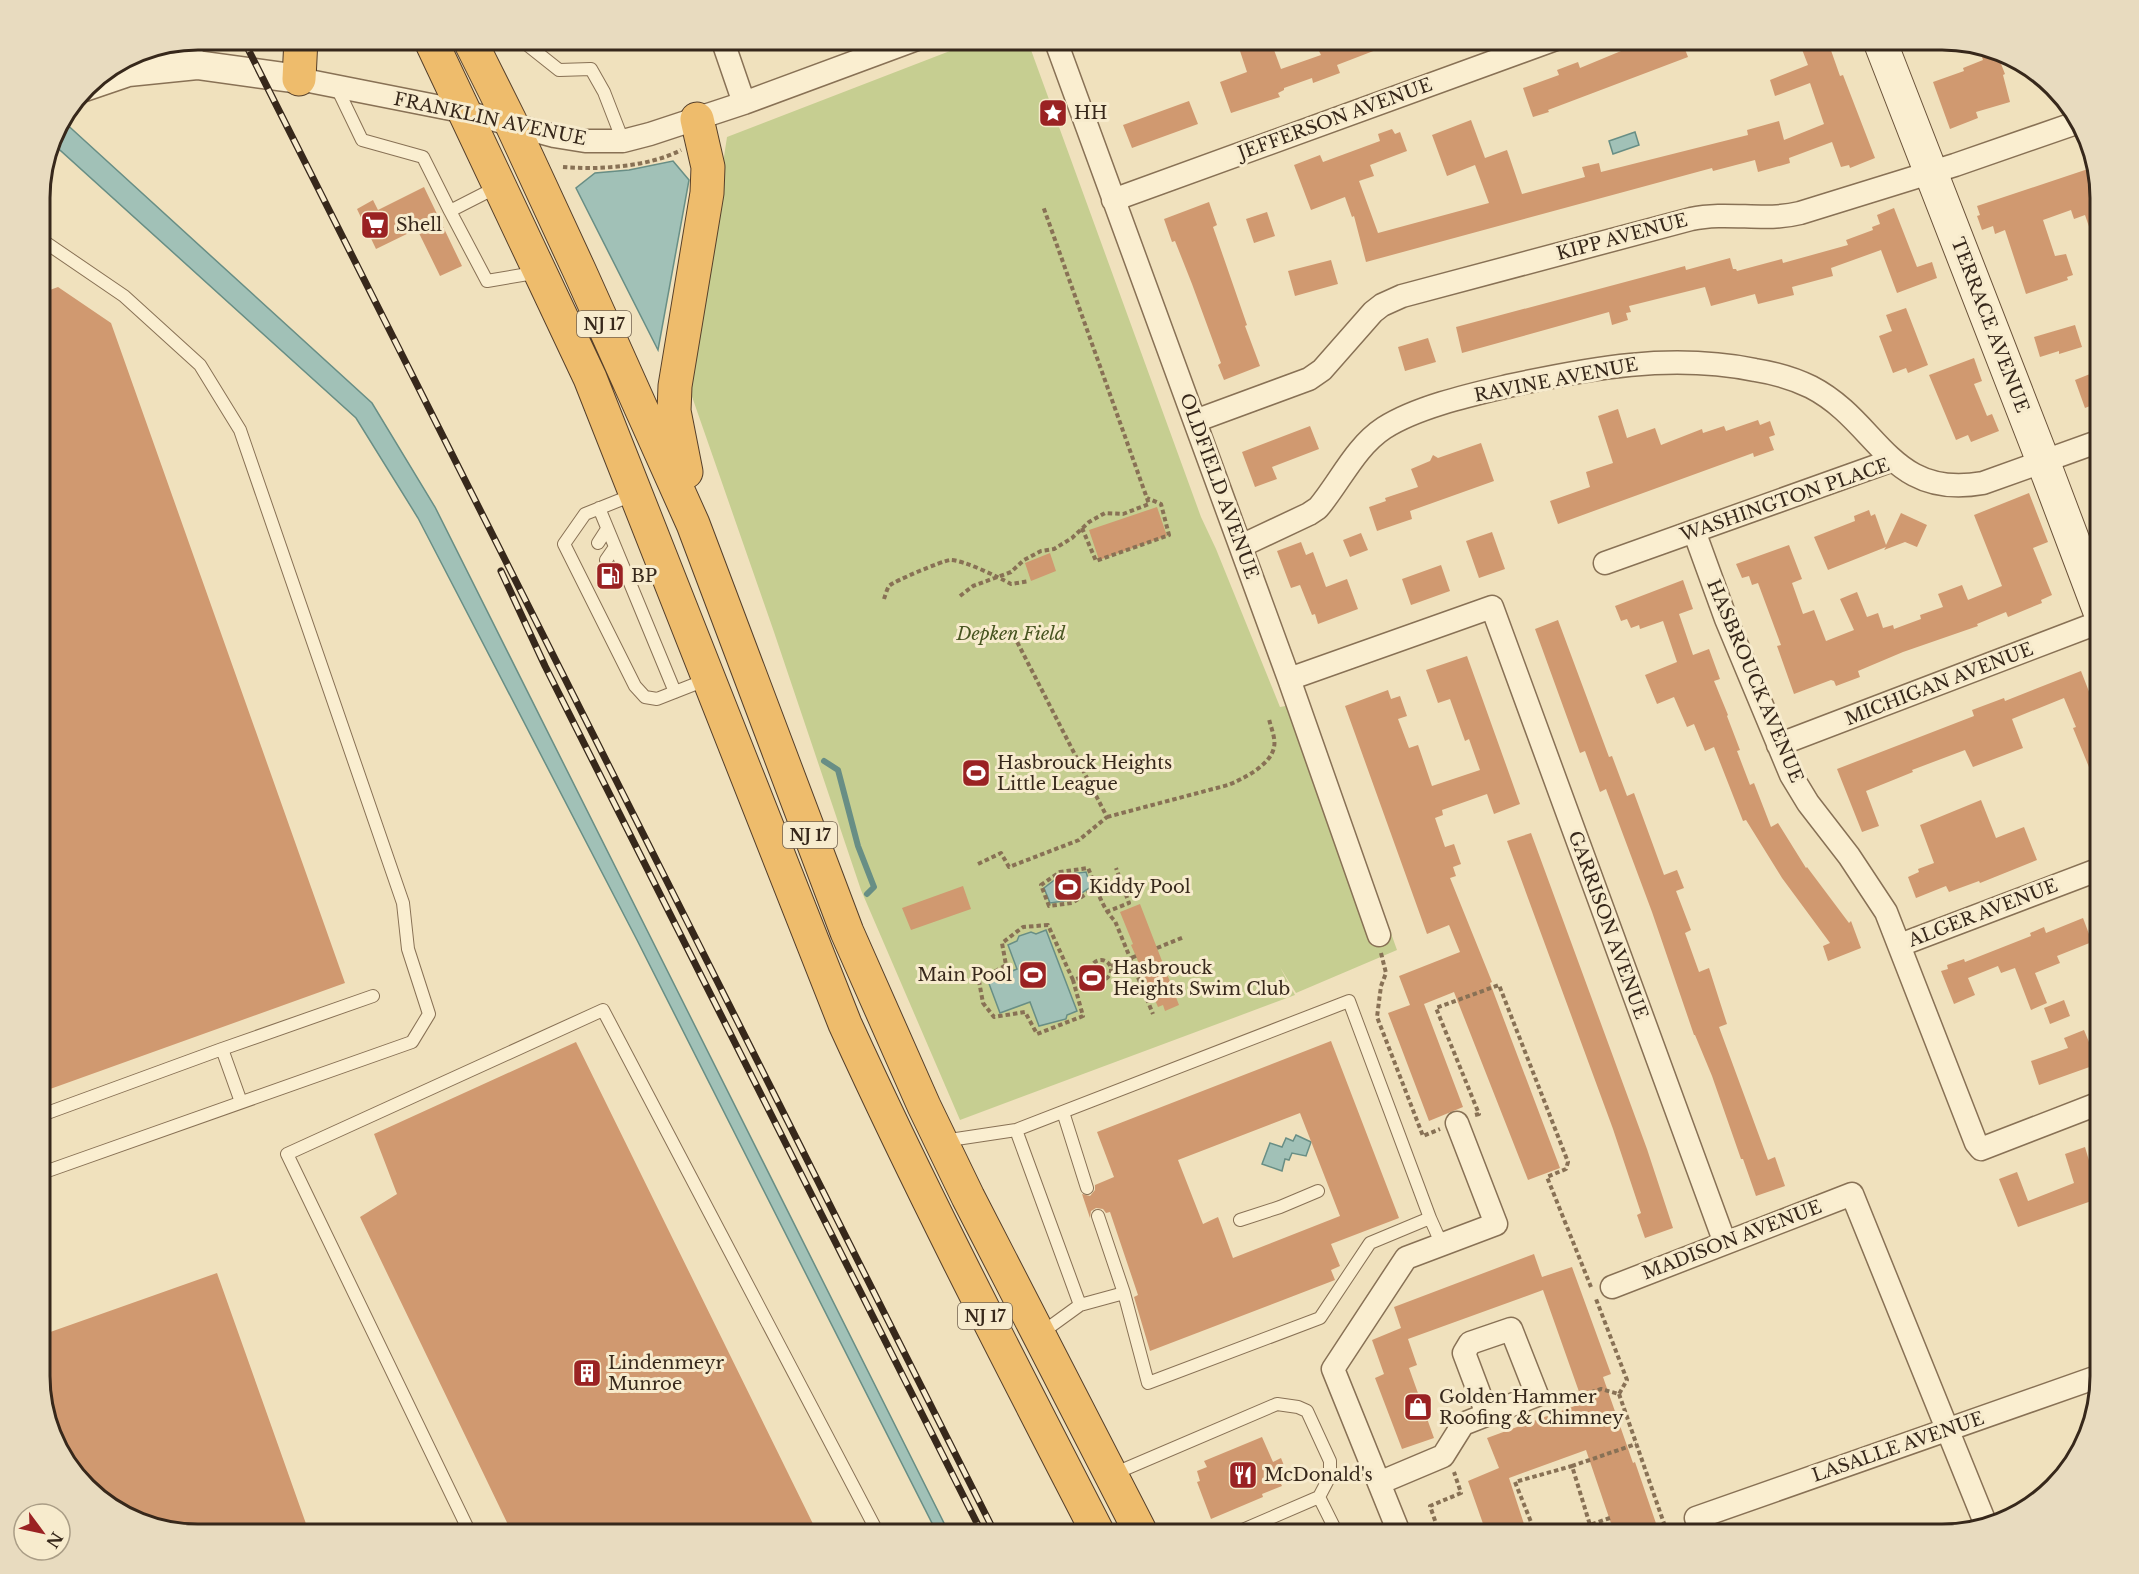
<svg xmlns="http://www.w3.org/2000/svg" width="2139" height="1574" viewBox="0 0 2139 1574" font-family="'Libre Baskerville',serif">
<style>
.green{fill:#c6ce91}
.water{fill:#a1c1b7;stroke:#688e85;stroke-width:1.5}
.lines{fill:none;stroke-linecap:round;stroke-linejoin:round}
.stream{stroke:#688e85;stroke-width:6}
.building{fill:#d09970;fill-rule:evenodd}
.service-casing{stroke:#887155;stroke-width:14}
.minor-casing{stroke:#887155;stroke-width:25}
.tertiary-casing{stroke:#887155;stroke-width:31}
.secondary-casing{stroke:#6a5239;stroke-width:35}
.trunk-casing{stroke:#553f2a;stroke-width:35}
.path{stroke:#887155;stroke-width:4;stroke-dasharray:4.5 3;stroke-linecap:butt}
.service{stroke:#faeed0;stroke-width:12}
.minor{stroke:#faeed0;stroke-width:22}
.tertiary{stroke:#faeed0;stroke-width:28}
.secondary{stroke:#faeed0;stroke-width:33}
.trunk{stroke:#eebc6c;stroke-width:33}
.rail-casing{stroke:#37281b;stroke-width:7}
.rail{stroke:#f7ebcd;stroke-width:4.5;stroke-dasharray:14;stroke-linecap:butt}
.labels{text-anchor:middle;stroke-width:6;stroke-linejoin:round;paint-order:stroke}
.shield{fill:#f7ebcd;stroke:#716250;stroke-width:1.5}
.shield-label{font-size:16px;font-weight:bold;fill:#37281b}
.poi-label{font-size:18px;fill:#37281b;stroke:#f7ebcd;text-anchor:start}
.street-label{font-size:18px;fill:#37281b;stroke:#f7ebcd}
.park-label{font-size:18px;font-style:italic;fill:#475420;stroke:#f7ebcd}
.rim{fill:none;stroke:#37281b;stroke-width:3}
</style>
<rect width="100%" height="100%" fill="#f0e1bd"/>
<path class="green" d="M981 39H1027L1201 517 1216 549 1280 707 1308 702 1397 950 1296 993 1280 967 1295 995 960 1120 861 890 774 632 689 388 727 137Z"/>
<path class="water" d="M62 120 372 403 435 507 950 1535H938L637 940 418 518 356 418 50 141Z
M1635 132 1639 145 1613 154 1609 141Z
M673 161 689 180 658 350 576 188 595 173 629 170Z
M1086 872 1091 887 1071 900 1050 903 1044 888 1061 875Z
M1046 930 1077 1011 1067 1015 1066 1019 1039 1026 1030 1002 1000 1013 988 981 1017 969 1008 945 1017 941 1019 936 1031 932 1036 934Z
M1296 1135 1311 1142 1306 1156 1292 1153 1289 1160 1285 1159 1282 1171 1262 1164 1270 1143 1282 1147 1286 1138 1293 1141Z"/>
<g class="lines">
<path class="stream" d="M824 761 838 770 858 846 874 887 867 894"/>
</g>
<path class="building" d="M1270 39 1281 69 1321 55 1319 51 1353 39 1402 40 1337 65 1340 73 1313 83 1312 78 1284 88V90L1278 93 1280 97 1231 113 1220 82 1247 72 1240 51Z
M1650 39H1681L1688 57 1548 110 1549 112 1533 117 1523 88 1559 75 1557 70 1578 62 1580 68Z
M1798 39H1827L1840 76 1843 75 1875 158 1850 168 1849 165 1841 167 1832 142 1789 158 1790 163 1758 172 1755 160 1713 171 1712 168 1366 262 1354 216 1352 217 1345 197 1311 210 1294 165 1320 155 1323 162 1380 141 1378 134 1392 129 1395 134 1400 132 1407 151 1370 165 1374 176 1359 181 1378 233 1489 203 1475 165 1447 176 1432 135 1471 120 1485 158 1507 150 1522 194 1585 177 1582 167 1599 163 1601 172 1748 135 1747 130 1779 121 1784 140 1824 124 1810 83 1775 96 1770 80 1808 65Z
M1996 51 2005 74 2003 75 2010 102 1976 112 1978 118 1950 129 1933 82 1964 71 1963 68 1983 60 1982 57Z
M1189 101 1198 124 1132 148 1123 125Z
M2088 169 2094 173 2100 197V250H2097L2085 215 2074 219 2071 210 2043 220 2055 256 2066 254 2073 275 2067 277 2068 280 2026 294 2005 230 1995 234 1993 226 1982 230 1977 216 1980 215 1977 206Z
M424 187 462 266 440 276 417 229 376 249 357 209 373 200 378 210Z
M1209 202 1217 225 1213 227 1247 325 1245 326 1260 366 1224 380 1218 365 1221 363 1192 284 1175 241 1172 242 1164 219Z
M1894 208 1917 267 1932 262 1937 278 1897 293 1881 250 1831 268 1833 276 1792 287 1794 295 1758 304 1755 294 1711 306 1705 287 1629 306 1631 312 1626 313 1628 320 1612 325 1609 312 1462 353 1456 327 1685 266 1686 270 1730 258 1733 269H1736L1737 271 1782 259 1783 263 1848 245 1846 240 1873 230 1872 227 1880 224 1877 215Z
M1267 212 1275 236 1254 243 1246 219Z
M1331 260 1338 284 1295 296 1288 271Z
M58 287 111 323 345 983 39 1093V294Z
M1906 308 1928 365 1908 373 1906 368 1893 373 1879 336 1892 331 1886 315Z
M2075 325 2082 347 2059 354V351L2040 357 2034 337Z
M1428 338 1436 362 1405 371 1398 347Z
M1974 358 1982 381 1974 384 1987 416 1992 414 1999 431 1971 442 1968 435 1956 440 1929 375Z
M2100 370V402L2085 408 2075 380Z
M1618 409 1627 438 1655 428 1661 445 1702 429 1703 433 1724 426 1726 431 1758 420 1760 425 1770 421 1775 435 1769 437 1774 450 1754 457 1753 453 1558 524 1550 501 1590 487 1586 472 1613 463 1598 416Z
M1310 426 1319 449 1272 467 1277 479 1255 487 1242 452Z
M1481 443 1494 481 1410 511 1412 519 1377 531 1369 507 1386 501 1385 498 1418 487 1411 469 1430 461 1433 455 1438 458Z
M2029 493 2048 542 2033 548 2052 595 2041 600 2042 603 2008 617 2006 612 1977 624 1978 626 1903 652 1858 671 1860 677 1836 686 1834 681 1831 680 1794 694 1777 646 1781 645 1758 583 1752 585 1749 576 1742 578 1736 564 1789 545 1802 579 1792 583 1803 614 1814 610 1826 641 1854 630 1840 599 1857 592 1867 617 1878 613 1883 628 1893 625 1894 629 1921 619 1920 615 1943 607 1938 594 1962 585 1968 600 2002 586 1974 515Z
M1157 507 1167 536 1099 560 1089 530Z
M1869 510 1871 516 1875 514 1886 545 1901 513 1927 525 1917 547 1905 542 1884 550 1886 547 1828 570 1814 537 1855 521 1854 516Z
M1492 532 1505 569 1479 578 1466 541Z
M1361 533 1368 550 1350 557 1343 540Z
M1301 542 1306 555 1313 552 1326 587 1347 579 1358 609 1318 624 1315 614 1312 615 1300 585 1291 588 1277 551Z
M1050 553 1056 571 1031 581 1025 563Z
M1441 565 1450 591 1411 605 1402 579Z
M1683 580 1693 609 1679 614 1693 655 1709 649 1720 679 1714 681 1728 715 1727 716 1740 750 1737 751 1750 785 1754 783 1771 827 1778 823 1806 868 1807 867 1849 923 1851 921 1861 948 1828 961 1823 946 1830 943 1782 878 1746 820 1743 821 1714 747 1705 751 1694 724 1687 727 1674 697 1657 704 1645 675 1677 662 1663 621 1640 629 1639 625 1631 628 1627 619 1621 621 1615 606Z
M1558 620 1609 757 1612 756 1627 796 1634 793 1664 875 1677 870 1684 888 1676 891 1691 930 1685 933 1699 972 1709 968 1727 1024 1719 1027 1768 1160 1775 1157 1785 1186 1756 1196 1743 1159H1741L1712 1076 1695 1035H1694L1652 912 1606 789 1600 792 1585 751 1580 753 1535 629Z
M1467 656 1520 804 1494 814 1487 794 1442 810 1443 815 1435 818 1445 847 1454 844 1461 864 1453 867 1456 876 1450 878 1492 982 1490 983 1560 1168 1528 1180 1454 992 1424 1004 1463 1107 1429 1121 1388 1013 1410 1005 1399 976 1460 952 1449 925 1427 934 1345 706 1388 690 1391 699 1400 696 1407 716 1398 719 1409 748 1418 745 1432 786 1480 770 1469 739 1465 741 1450 699 1438 703 1426 670Z
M2081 671 2100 720V794L2073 728 2076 727 2064 698 2012 719 2023 748 1973 767 1965 750 1912 770 1913 772 1866 791 1879 826 1862 832 1837 769 1974 716 1972 710 2004 698 2005 701Z
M1981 800 1996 838 2024 827 2037 860 1980 883 1979 881 1949 892 1946 886 1916 898 1908 877 1919 872 1918 869 1934 863 1920 825Z
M1531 833 1647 1149 1673 1228 1645 1238 1637 1215 1641 1213 1613 1129 1507 841Z
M963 886 971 909 911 930 902 908Z
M1140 904 1179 1005 1165 1011 1163 1005 1158 1007 1131 945 1133 944 1120 912Z
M2083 918 2092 942 2057 956 2060 963 2035 973 2047 1003 2031 1010 2015 968 2001 973 1998 966 1968 978 1975 995 1954 1004 1941 971 1948 969 1947 965 1964 959 1965 962 2031 936 2030 933 2044 927 2046 933Z
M2064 1000 2070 1016 2050 1024 2044 1008Z
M2084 1030 2098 1064 2039 1085 2031 1061 2068 1048 2064 1038Z
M1331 1041 1399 1218 1331 1244 1340 1266 1331 1270 1335 1280 1150 1351 1134 1297 1138 1295 1110 1212 1106 1213 1103 1209 1096 1208 1091 1211 1090 1218 1082 1194 1090 1196 1095 1190V1185L1114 1177 1097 1132ZM1300 1113 1340 1216 1233 1258 1218 1217 1203 1224 1178 1160Z
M576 1042 815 1528 801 1535H513L360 1217 397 1194 374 1134Z
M2085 1147 2100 1198 2018 1227 1999 1179 2017 1172 2028 1201 2074 1183 2065 1154Z
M1534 1254 1542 1277 1572 1267 1611 1374 1603 1377 1633 1463 1635 1462 1660 1535H1615L1586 1450 1509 1478 1525 1527 1506 1535H1487L1468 1481 1499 1468 1487 1438 1583 1403 1543 1290 1408 1339 1417 1365 1409 1368 1434 1438 1402 1449 1375 1378 1384 1374 1372 1340 1401 1328 1394 1307Z
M217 1273 310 1535H197L146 1527 101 1503 60 1456 39 1387V1336Z
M1262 1437 1273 1462 1281 1458 1289 1478 1280 1482 1282 1486 1262 1494 1263 1497 1211 1519 1197 1482 1200 1481 1197 1471 1207 1467 1204 1461Z"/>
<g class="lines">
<g class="service-casing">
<path id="service" d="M520 39 559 70 591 69 604 92 623 141
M475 43 500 39
M336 86 362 140 423 157 450 211 499 186
M450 211 487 281 540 272
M39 238 124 296 200 365 240 430 403 903 408 949 429 1014 412 1042 39 1174
M635 494 585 514 564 544 635 686 645 697 657 699 708 679
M599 508 675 692
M598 543 607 529
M606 560 615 547
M222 1049 373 996
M1063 1112 1087 1188
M39 1116 222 1049 241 1102
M943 1141 1016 1130
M1098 1216 1124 1293
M1430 1218 1442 1245
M1240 1220 1280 1207 1318 1191
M1040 1334 1080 1305 1016 1130 1349 1001 1430 1218 1370 1243 1320 1318 1148 1383 1124 1293 1080 1305
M1111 1475 1277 1404 1298 1407 1307 1411 1330 1461V1476L1319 1497 1231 1535
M1319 1497 1338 1535
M471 1535 287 1154 603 1010 879 1535"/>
</g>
<g class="minor-casing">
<path id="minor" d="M722 39 744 103
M1055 39 1289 679 1379 935
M185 41 197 65
M299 79 466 112 554 136 585 141H623L650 134 744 103 917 39
M1113 200 1556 39
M1195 421 1309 379 1322 370 1373 312 1382 305 1402 296 1691 219C1728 211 1765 222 1800 213L1955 165 2079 122
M1694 531 1726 619 1791 775 1808 803 1849 856 1886 912 1976 1143 1981 1149 2100 1103
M1241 546 1309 514 1318 508C1340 482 1355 447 1384 428 1417 407 1470 395 1508 386 1591 368 1670 353 1755 370 1774 373 1793 378 1811 387 1879 422 1889 500 1983 483L2100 441
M1605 563 1893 460
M1289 679 1492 607 1725 1243
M1778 745 2100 622
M1900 945 2100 869
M1612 1287 1852 1194 1986 1525
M1379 1483 1443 1456 1463 1424 1537 1395 1511 1329 1470 1343 1464 1353 1487 1414
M1696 1518 2100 1376
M1400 1535 1333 1369 1406 1258 1496 1224 1457 1123"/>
</g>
<g class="tertiary-casing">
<path id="tertiary" d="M84 87 128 72 197 65 299 79"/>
</g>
<g class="secondary-casing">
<path id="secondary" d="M1879 39 2043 461 2100 612"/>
</g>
<g class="trunk-casing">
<path id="trunk" d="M430 39 590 378 845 1024C924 1197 1012 1366 1099 1535
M469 39 512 125 580 272 693 524 847 932 924 1106 968 1197 1142 1535
M299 79 301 39
M686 472 674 411 675 386 707 193 708 167 697 119"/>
</g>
<path class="path" d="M563 167C598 170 649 167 681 150
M1082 528 1096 561 1169 535 1161 504 1147 498
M960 596 973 586 1011 572 1024 560 1041 551 1054 549 1072 538 1089 522 1105 513 1123 514 1149 504 1043 206
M884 599C885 596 887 589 889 586 894 581 942 561 950 560 964 560 998 577 1011 584L1029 581
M1107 817 1228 785C1243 779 1271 765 1274 747 1276 739 1271 728 1269 719
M978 864 1001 853 1009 867 1079 840 1107 817 1010 628
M1097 887 1072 903 1049 906 1041 885 1060 872 1088 868C1096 886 1101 907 1115 921L1153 1014
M1106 912 1129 903 1116 868
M1157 948 1184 937
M1381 953 1386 973 1381 986 1377 1017 1423 1136 1440 1129
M1091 970a10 10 0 1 1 20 0a10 10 0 1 1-20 0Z
M1111 966 1136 956
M1073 980 1048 925 1023 927 1002 943 1006 965 979 981 983 1003 994 1017 1025 1012 1037 1034 1083 1016 1073 980 1092 974
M1475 1115 1479 1114 1436 1008 1499 985 1568 1162 1566 1169 1547 1177 1591 1287
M1619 1394 1668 1535
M1555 1404 1601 1389 1619 1394 1627 1380 1596 1299
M1610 1518 1590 1525 1572 1466 1636 1444
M1440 1535 1430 1506 1461 1493 1454 1472
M1530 1535 1533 1527 1515 1482 1572 1466"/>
<use href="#service" class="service"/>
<use href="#minor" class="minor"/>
<use href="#tertiary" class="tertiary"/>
<use href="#secondary" class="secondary"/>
<use href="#trunk" class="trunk"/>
<g class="rail-casing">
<path id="rail" d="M243 39 996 1535
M501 571 545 666 983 1535"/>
</g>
<use href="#rail" class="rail"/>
</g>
<defs>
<g id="sight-square" transform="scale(1.5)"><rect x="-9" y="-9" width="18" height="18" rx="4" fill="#9a2223" stroke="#f7ebcd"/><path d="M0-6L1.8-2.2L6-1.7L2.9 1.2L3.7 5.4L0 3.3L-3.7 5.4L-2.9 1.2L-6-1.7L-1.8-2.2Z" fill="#fff"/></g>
<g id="supermarket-square" transform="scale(1.5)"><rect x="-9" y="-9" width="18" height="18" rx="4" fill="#9a2223" stroke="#f7ebcd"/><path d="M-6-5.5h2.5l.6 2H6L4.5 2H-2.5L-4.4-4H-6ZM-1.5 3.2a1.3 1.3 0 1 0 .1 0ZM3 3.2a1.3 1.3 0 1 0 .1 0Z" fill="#fff"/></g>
<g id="fuel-square" transform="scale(1.5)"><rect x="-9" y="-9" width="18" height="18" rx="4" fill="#9a2223" stroke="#f7ebcd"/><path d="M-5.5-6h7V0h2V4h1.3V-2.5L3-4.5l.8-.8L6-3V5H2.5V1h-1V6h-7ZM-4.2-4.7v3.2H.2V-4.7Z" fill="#fff"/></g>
<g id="stadium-square" transform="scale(1.5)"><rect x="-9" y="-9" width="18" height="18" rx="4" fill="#9a2223" stroke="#f7ebcd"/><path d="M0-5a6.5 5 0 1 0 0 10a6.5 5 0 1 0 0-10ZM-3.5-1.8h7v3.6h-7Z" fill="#fff"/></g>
<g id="building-square" transform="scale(1.5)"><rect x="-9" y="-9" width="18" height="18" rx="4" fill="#9a2223" stroke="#f7ebcd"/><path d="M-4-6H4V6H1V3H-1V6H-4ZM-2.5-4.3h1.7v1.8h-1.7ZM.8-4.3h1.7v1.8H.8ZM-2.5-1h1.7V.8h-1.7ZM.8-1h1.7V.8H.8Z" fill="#fff"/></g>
<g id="shop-square" transform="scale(1.5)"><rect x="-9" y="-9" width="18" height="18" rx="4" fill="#9a2223" stroke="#f7ebcd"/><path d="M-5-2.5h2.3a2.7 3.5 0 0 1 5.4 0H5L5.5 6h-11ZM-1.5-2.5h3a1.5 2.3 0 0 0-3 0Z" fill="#fff"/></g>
<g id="restaurant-square" transform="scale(1.5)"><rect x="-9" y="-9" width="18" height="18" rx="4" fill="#9a2223" stroke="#f7ebcd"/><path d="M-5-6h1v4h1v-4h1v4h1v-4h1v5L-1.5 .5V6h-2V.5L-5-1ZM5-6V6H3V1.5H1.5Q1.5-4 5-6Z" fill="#fff"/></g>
</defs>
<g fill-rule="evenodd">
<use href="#sight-square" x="1053" y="113"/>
<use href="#supermarket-square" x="375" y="225"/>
<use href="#fuel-square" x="610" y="576"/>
<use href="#stadium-square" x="976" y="773"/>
<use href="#stadium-square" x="1068" y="887"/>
<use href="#stadium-square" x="1033" y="975"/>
<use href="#stadium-square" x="1092" y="978"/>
<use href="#building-square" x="587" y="1373"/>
<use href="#shop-square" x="1418" y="1407"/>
<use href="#restaurant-square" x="1243" y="1475"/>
</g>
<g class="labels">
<g class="shield">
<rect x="577" y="311" width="54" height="26" rx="4.5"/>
<rect x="783" y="822" width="54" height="26" rx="4.5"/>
<rect x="958" y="1303" width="54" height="26" rx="4.5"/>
</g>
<g class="shield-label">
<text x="604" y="330">NJ 17</text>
<text x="810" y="841">NJ 17</text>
<text x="985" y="1322">NJ 17</text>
</g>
<g class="poi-label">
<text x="1074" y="119">HH</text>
<text x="396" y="231">Shell</text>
<text x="631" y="582">BP</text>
<text x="997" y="769">Hasbrouck Heights<tspan x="997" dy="21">Little League</tspan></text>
<text x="1089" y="893">Kiddy Pool</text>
<text x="1113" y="974">Hasbrouck<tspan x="1113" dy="21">Heights Swim Club</tspan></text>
<text x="1012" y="981" text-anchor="end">Main Pool</text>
<text x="608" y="1369">Lindenmeyr<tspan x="608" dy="21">Munroe</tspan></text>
<text x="1439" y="1403">Golden Hammer<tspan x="1439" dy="21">Roofing &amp; Chimney</tspan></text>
<text x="1264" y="1481">McDonald's</text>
</g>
<g class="street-label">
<text transform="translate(490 119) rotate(12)" y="6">FRANKLIN AVENUE</text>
<text transform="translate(1335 119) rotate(-20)" y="6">JEFFERSON AVENUE</text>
<text transform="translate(1622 237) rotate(-15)" y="6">KIPP AVENUE</text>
<text transform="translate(1990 325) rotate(69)" y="6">TERRACE AVENUE</text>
<text transform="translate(1556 380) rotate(-11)" y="6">RAVINE AVENUE</text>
<text transform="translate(1219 486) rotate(70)" y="6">OLDFIELD AVENUE</text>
<text transform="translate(1785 500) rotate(-19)" y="6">WASHINGTON PLACE</text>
<text transform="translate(1755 681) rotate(67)" y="6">HASBROUCK AVENUE</text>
<text transform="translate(1939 684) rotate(-21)" y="6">MICHIGAN AVENUE</text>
<text transform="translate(1983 913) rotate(-21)" y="6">ALGER AVENUE</text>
<text transform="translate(1608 925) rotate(70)" y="6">GARRISON AVENUE</text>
<text transform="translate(1732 1240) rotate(-21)" y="6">MADISON AVENUE</text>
<text transform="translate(1898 1447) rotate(-19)" y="6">LASALLE AVENUE</text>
</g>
<g class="park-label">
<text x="1011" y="640">Depken Field</text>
</g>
</g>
<path d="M0 0H2139V1574H0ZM198 50H1942A148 148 0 0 1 2090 198V1376A148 148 0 0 1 1942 1524H198A148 148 0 0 1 50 1376V198A148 148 0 0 1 198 50Z" fill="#e8dbbf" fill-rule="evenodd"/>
<path class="rim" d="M198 50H1942A148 148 0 0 1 2090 198V1376A148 148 0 0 1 1942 1524H198A148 148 0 0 1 50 1376V198A148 148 0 0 1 198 50Z"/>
<g transform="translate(42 1532) rotate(123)"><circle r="28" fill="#f7ebcd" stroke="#aa9d86" stroke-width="1.5"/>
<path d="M0-4.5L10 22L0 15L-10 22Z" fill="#9a2223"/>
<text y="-9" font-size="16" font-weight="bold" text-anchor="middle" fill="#37281b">N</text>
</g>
</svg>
